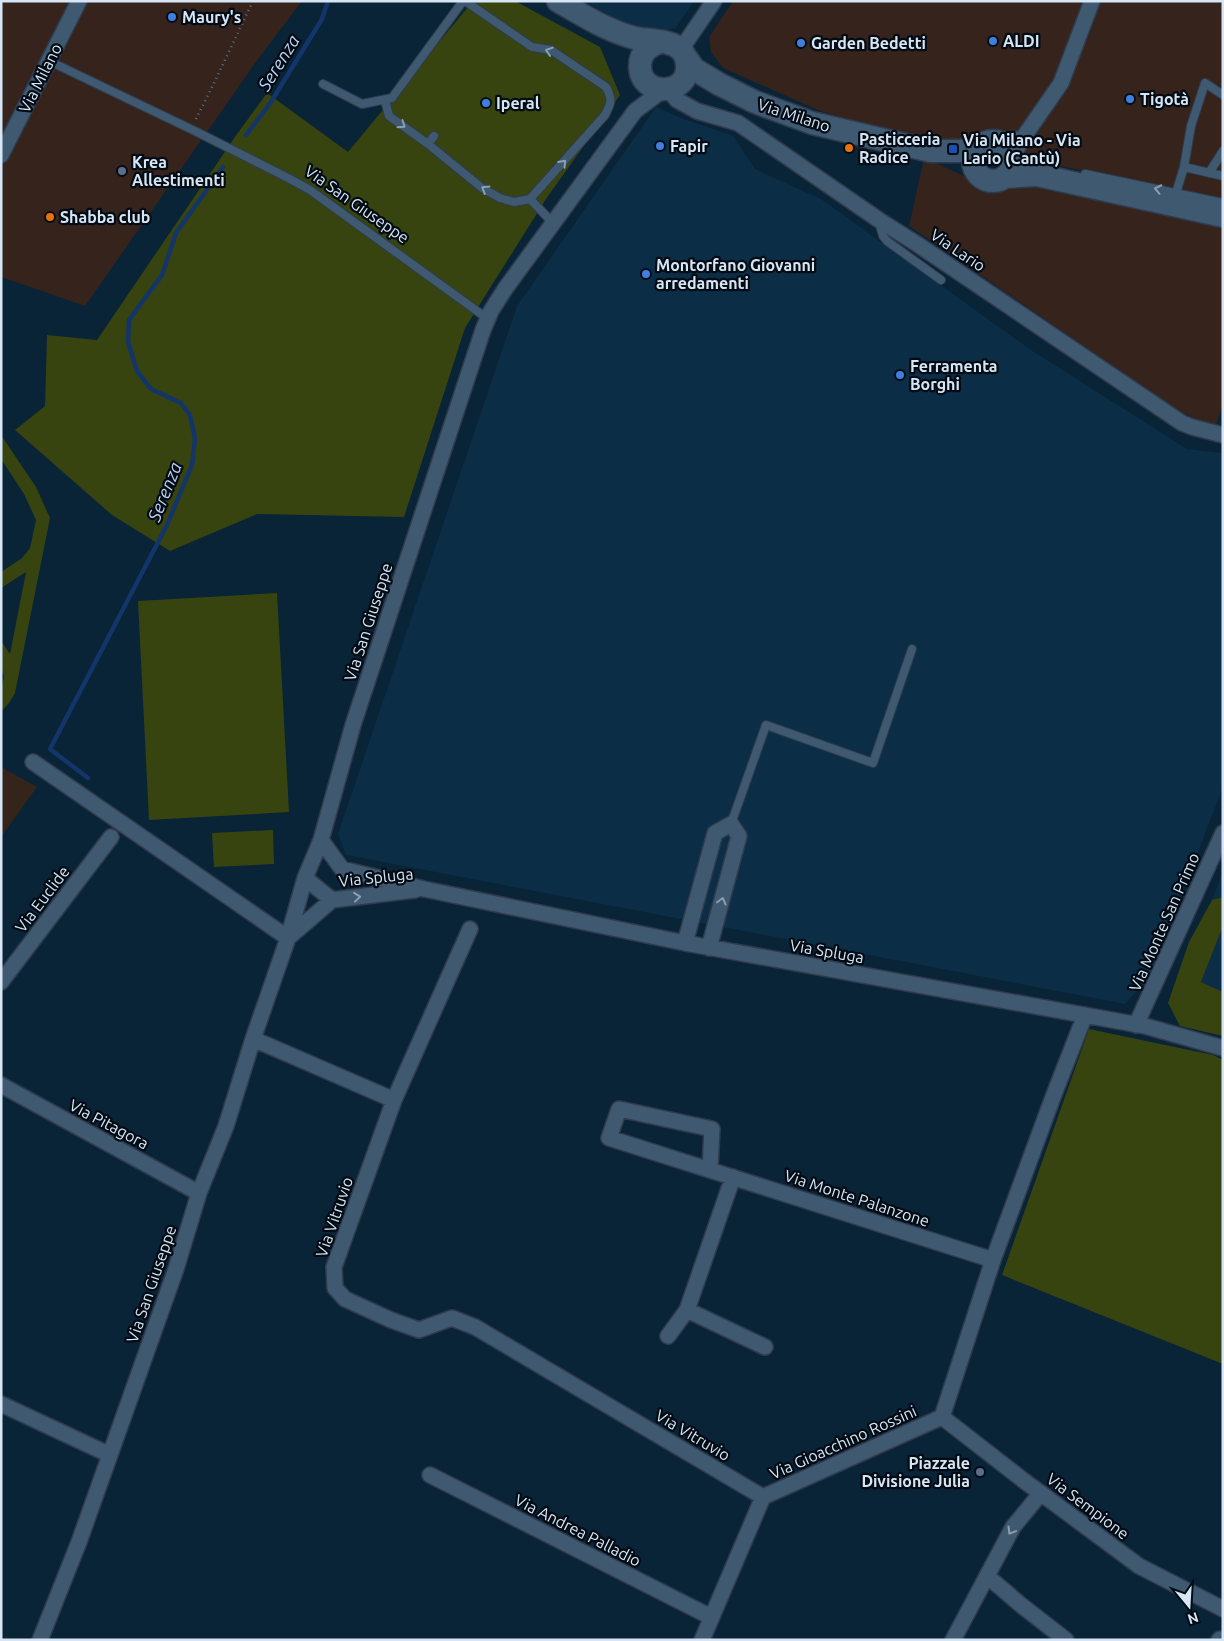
<svg xmlns="http://www.w3.org/2000/svg" width="1224" height="1641" viewBox="0 0 1224 1641" font-family="Ubuntu,sans-serif">
<style>
.commercial{fill:#35231c}
.built{fill:#0b2d46}
.education{fill:#34241a}
.green{fill:#374410}
.lines{fill:none;stroke-linecap:round;stroke-linejoin:round}
.stream{stroke:#133569;stroke-width:4.5}
.service-casing{stroke:#2f3b4d;stroke-width:10}
.minor-casing{stroke:#2f3b4d;stroke-width:18}
.secondary-casing{stroke:#2f3b4d;stroke-width:25}
.path{stroke:#5b7082;stroke-width:2.5;stroke-dasharray:1 4;stroke-linecap:butt}
.service{stroke:#3e5970;stroke-width:8}
.minor{stroke:#3e5970;stroke-width:15}
.secondary{stroke:#3e5970;stroke-width:22}
.oneway{stroke:#8aa0b2}
.shop-dot{fill:#3f7fe0;stroke:#030b14;stroke-width:2}
.food-dot{fill:#e8710a;stroke:#030b14;stroke-width:2}
.transit-dot{fill:#1a4fb4;stroke:#030b14;stroke-width:2}
.service-dot{fill:#5c6f8a;stroke:#030b14;stroke-width:2}
.labels{text-anchor:middle;stroke-width:4.5;stroke-linejoin:round;paint-order:stroke}
.poi-label{font-size:16px;font-weight:bold;fill:#d7e6f4;stroke:#030b14;text-anchor:start}
.street-label{font-size:16px;fill:#d7e6f4;stroke:#030b14}
.water-label{font-size:18px;font-style:italic;fill:#bbd1f2;stroke:#030b14}
</style>
<rect width="100%" height="100%" fill="#092337"/>
<path class="commercial" d="M1 1H302L256 62 85 306 1 277Z
M733 1H1223V200L1032 160 1008 136 994 133 979 136 968 145H942L820 111 723 68 711 52 709 37Z
M924 158 969 178 972 184 985 190 1039 187 1223 227V404L1216 425 1196 419 1176 409 909 226Z"/>
<path class="built" d="M585 1H694L676 28 640 34Z
M656 107 681 118 733 136 755 169 821 199 1031 350 1187 449 1223 453V787L1150 977 1125 1004 346 855 338 834 517 306Z
M1223 871V897L1212 900Z
M1223 926V992L1201 982Z"/>
<path class="education" d="M1 767 37 787 1 837Z"/>
<path class="green" d="M473 1H515L600 47 620 95 546 199 465 328 404 517 257 514 170 551 112 515 15 430 45 406 47 335 97 340 237 134 267 93 348 152Z
M1 435 36 487 50 518 15 693 9 703 1 712V690L4 677 1 666V641L10 654 26 572 1 588V572L22 558 30 548 36 520 24 494 1 459Z
M277 593 289 812 149 820 138 601Z
M273 830 274 864 214 867 212 833Z
M1223 897V926L1201 982 1223 992V1036L1180 1026 1168 1003 1189 942 1212 900Z
M1089 1029 1213 1055 1223 1060V1364L1002 1275Z"/>
<g class="lines">
<path class="stream" d="M246 135 271 102 322 19 328 1
M88 778 50 749 167 525 192 465 195 438 190 415 181 403 151 389 137 371 128 342 129 320 162 275 176 233 223 167"/>
<g class="service-casing">
<path id="service" d="M49 61 197 132 290 179 310 190 488 319
M323 84 362 104 392 98 463 1
M1223 95 1205 83 1191 126 1184 167 1223 176
M385 100 389 116 428 144 482 188 500 198 514 202 530 199 605 115C611 103 613 100 606 87L551 50 532 47 465 1
M428 144 434 136
M1209 173 1223 151
M1085 174 1223 203
M1176 193 1184 167
M530 199 553 223
M879 222 883 236 887 241 941 280
M731 824 766 725 873 763 912 649"/>
</g>
<g class="minor-casing">
<path id="minor" d="M676 46 686 42 714 1
M667 90 671 93 677 100 697 111 738 123 879 220 917 244 1182 423 1192 427 1223 435
M1002 142 1023 138
M1 155 79 1
M1013 156 1023 138 1061 83 1092 1
M33 762 288 938 332 900 415 890
M321 840 342 869 424 889 685 943 1145 1026 1223 1048
M305 878 332 900
M470 929 394 1100 334 1267 335 1288 345 1299 391 1320 419 1330 452 1318 475 1327 763 1497
M685 943 715 833 731 824 739 836 709 948
M1 982 111 837
M1136 1025 1223 833
M253 1039 394 1100
M1 1085 199 1193
M710 1169 712 1129 619 1109 609 1138 993 1260
M733 1177 687 1310 765 1347
M668 1336 687 1310
M1 1404 110 1455
M942 1417 993 1260 1053 1097 1085 1015
M942 1417 1023 1480 1139 1566 1223 1609
M430 1475 711 1617
M987 1576 1021 1605 1066 1640
M40 1640 79 1542 176 1269 199 1193 226 1126 253 1039 288 938 305 878 321 840 353 725 483 330 491 311 505 289 635 111 663 90
M702 1640 763 1497 942 1417
M953 1640 1013 1527 1041 1493
M1219 1640 1220 1639"/>
</g>
<g class="secondary-casing">
<path id="secondary" d="M558 1C583 15 607 31 635 38 649 41 672 39 682 51 685 55 687 60 687 65 690 96 640 98 640 66 640 52 650 45 661 42
M687 59 694 69 719 84 755 102 812 123 931 151H960L976 149
M973 161a20 20 0 1 1 40 0a20 20 0 1 1-40 0Z
M1005 177 1037 175 1223 216"/>
</g>
<path class="path" d="M196 119 215 81 253 1"/>
<use href="#service" class="service"/>
<use href="#minor" class="minor"/>
<use href="#secondary" class="secondary"/>
</g>
<defs><path id="oneway-chevron" d="M-2-3.5L2.5 0L-2 3.5" fill="none" stroke-width="1.6" stroke-linecap="round" stroke-linejoin="round" transform="scale(1.25)"/></defs>
<g class="oneway">
<use href="#oneway-chevron" transform="translate(549 51) rotate(-162)"/>
<use href="#oneway-chevron" transform="translate(402 125) rotate(35)"/>
<use href="#oneway-chevron" transform="translate(563 163) rotate(-48)"/>
<use href="#oneway-chevron" transform="translate(485 189) rotate(-148)"/>
<use href="#oneway-chevron" transform="translate(1158 189) rotate(-168)"/>
<use href="#oneway-chevron" transform="translate(357 897) rotate(-6)"/>
<use href="#oneway-chevron" transform="translate(722 901) rotate(-75)"/>
<use href="#oneway-chevron" transform="translate(1011 1531) rotate(121)"/>
</g>
<g class="shop-dot">
<circle cx="172" cy="17" r="5"/>
<circle cx="993" cy="41" r="5"/>
<circle cx="801" cy="43" r="5"/>
<circle cx="1130" cy="99" r="5"/>
<circle cx="486" cy="103" r="5"/>
<circle cx="660" cy="146" r="5"/>
<circle cx="646" cy="274" r="5"/>
<circle cx="900" cy="375" r="5"/>
</g>
<g class="food-dot">
<circle cx="849" cy="148" r="5"/>
<circle cx="50" cy="217" r="5"/>
</g>
<rect class="transit-dot" x="948" y="144" width="10" height="10" rx="2.5"/>
<g class="service-dot">
<circle cx="122" cy="171" r="5"/>
<circle cx="980" cy="1472" r="5"/>
</g>
<g class="labels">
<g class="poi-label">
<text x="182" y="23">Maury's</text>
<text x="1003" y="47">ALDI</text>
<text x="811" y="49">Garden Bedetti</text>
<text x="1140" y="105">Tigotà</text>
<text x="496" y="109">Iperal</text>
<text x="859" y="145">Pasticceria<tspan x="859" dy="18">Radice</tspan></text>
<text x="963" y="146">Via Milano - Via<tspan x="963" dy="18">Lario (Cantù)</tspan></text>
<text x="670" y="152">Fapir</text>
<text x="132" y="168">Krea<tspan x="132" dy="18">Allestimenti</tspan></text>
<text x="60" y="223">Shabba club</text>
<text x="656" y="271">Montorfano Giovanni<tspan x="656" dy="18">arredamenti</tspan></text>
<text x="910" y="372">Ferramenta<tspan x="910" dy="18">Borghi</tspan></text>
<text x="970" y="1469" text-anchor="end">Piazzale<tspan x="970" dy="18">Divisione Julia</tspan></text>
</g>
<g class="street-label">
<text transform="translate(40 78) rotate(-63)" y="6">Via Milano</text>
<text transform="translate(794 115) rotate(18)" y="6">Via Milano</text>
<text transform="translate(357 204) rotate(35)" y="6">Via San Giuseppe</text>
<text transform="translate(958 250) rotate(34)" y="6">Via Lario</text>
<text transform="translate(368 622) rotate(-72)" y="6">Via San Giuseppe</text>
<text transform="translate(376 877) rotate(-6)" y="6">Via Spluga</text>
<text transform="translate(42 899) rotate(-53)" y="6">Via Euclide</text>
<text transform="translate(1164 922) rotate(-66)" y="6">Via Monte San Primo</text>
<text transform="translate(827 951) rotate(10)" y="6">Via Spluga</text>
<text transform="translate(109 1124) rotate(28)" y="6">Via Pitagora</text>
<text transform="translate(857 1198) rotate(18)" y="6">Via Monte Palanzone</text>
<text transform="translate(334 1217) rotate(-71)" y="6">Via Vitruvio</text>
<text transform="translate(151 1284) rotate(-71)" y="6">Via San Giuseppe</text>
<text transform="translate(693 1435) rotate(31)" y="6">Via Vitruvio</text>
<text transform="translate(843 1442) rotate(-24)" y="6">Via Gioacchino Rossini</text>
<text transform="translate(1088 1506) rotate(37)" y="6">Via Sempione</text>
<text transform="translate(578 1530) rotate(27)" y="6">Via Andrea Palladio</text>
</g>
<g class="water-label">
<text transform="translate(279 63) rotate(-58)" y="6">Serenza</text>
<text transform="translate(165 492) rotate(-68)" y="6">Serenza</text>
</g>
</g>
<rect width="1224" height="1641" fill="none" stroke="#d7e6f4" stroke-width="5"/>
<g transform="translate(1189 1606) rotate(162)" stroke="#030b14" stroke-width="4" paint-order="stroke">
<path d="M0-4L9 19L0 12L-9 19Z" fill="#d7e6f4"/>
<text y="-8" font-size="14" font-weight="bold" text-anchor="middle" fill="#d7e6f4">N</text>
</g>
</svg>
